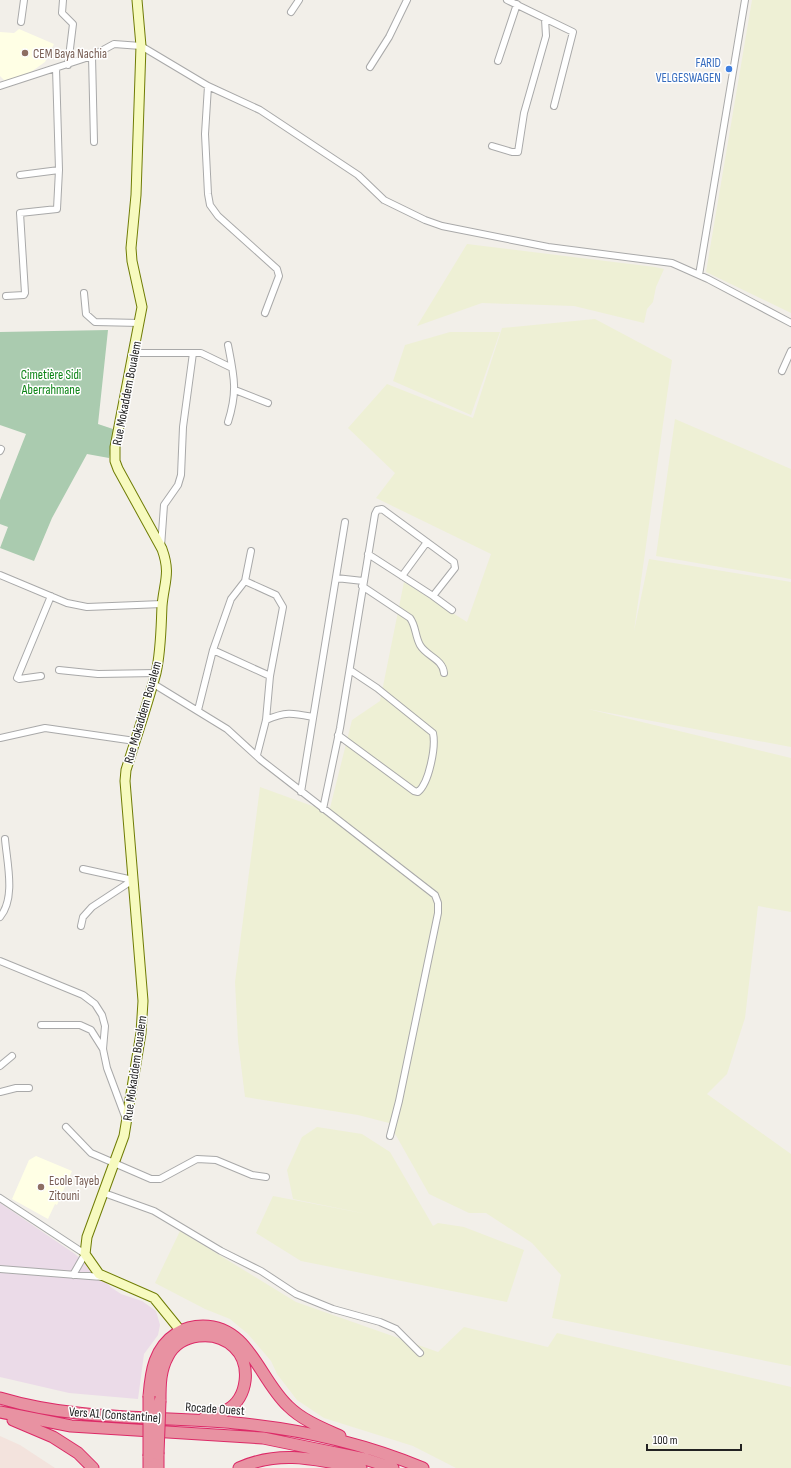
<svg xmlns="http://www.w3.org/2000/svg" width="791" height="1468" viewBox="0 0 791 1468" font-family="'Sofia Sans Condensed',sans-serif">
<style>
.industrial{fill:#ebdbe8}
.education{fill:#ffffe5}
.military{fill:#f3e3dd}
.farmland{fill:#eef0d5}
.cemetery{fill:#aacbaf}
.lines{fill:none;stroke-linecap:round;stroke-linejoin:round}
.street-casing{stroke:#a9a9a9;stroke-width:8}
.secondary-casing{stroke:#707d05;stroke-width:11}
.highway-casing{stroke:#dc2a67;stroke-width:13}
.street{stroke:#fff;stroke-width:6}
.secondary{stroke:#f7fabf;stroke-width:9}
.highway{stroke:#e892a2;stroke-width:11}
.highway-bridge-casing{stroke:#dc2a67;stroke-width:13;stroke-linecap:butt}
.highway-bridge{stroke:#e892a2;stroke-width:11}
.education-dot{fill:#8d6e63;stroke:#fff;stroke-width:1.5}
.shop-dot{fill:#3f7fe0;stroke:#fff;stroke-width:1.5}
.labels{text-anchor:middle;stroke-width:3;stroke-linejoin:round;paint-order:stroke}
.education-label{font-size:13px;fill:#785e54;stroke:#fff;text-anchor:start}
.shop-label{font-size:13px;fill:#366cbe;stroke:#fff;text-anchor:end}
.park-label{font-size:13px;fill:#0c8416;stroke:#fff}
.street-label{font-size:13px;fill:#222;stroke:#fff}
</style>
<rect width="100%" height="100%" fill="#f2efe9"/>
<path class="industrial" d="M0 1203 75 1254 112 1288 121 1294 142 1301 156 1311 160 1325 158 1335 144 1354 138 1399 69 1393 0 1377Z"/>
<path class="education" d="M19 29 54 44 45 62 31 72 20 78 3 82 4 80 0 76V32L14 33Z
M36 1156 72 1171 57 1205 55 1204 48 1219 12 1199 29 1160Z"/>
<path class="military" d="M0 1436 20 1445 55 1468H0Z"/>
<path class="farmland" d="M752 0H791V313L706 272Z
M467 244 655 267 664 269 656 287 653 302 647 309 644 323 574 306 482 303 417 326Z
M595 319 672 360 634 631 649 559 791 582V747L588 709 791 758V912L758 906 745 1018 727 1074 707 1094 791 1154V1366L552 1318 561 1275 532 1243 486 1213H469L429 1194 389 1123 358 1115 245 1097 238 1041 235 982 260 787 329 812 352 720 380 701 404 582 467 622 491 554 376 498 395 473 348 428 387 384 473 418 502 328Z
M450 332H500L471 415 393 381 405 345Z
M675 419 791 469V579L656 556Z
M317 1127 362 1134 390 1152 433 1226 438 1223 464 1227 524 1250 507 1302 301 1261 256 1233 273 1196 367 1214 293 1199 287 1170 302 1137Z
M180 1231 296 1302 438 1352 464 1327 548 1347 557 1333 791 1387V1468H456L413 1446 324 1418 297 1400 277 1374 271 1361 248 1334 230 1319 205 1309 155 1283Z"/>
<path class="cemetery" d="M108 330 98 424 116 430 109 458 87 454 52 518 34 561 0 548 8 527 0 524V500L26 434 0 425V332Z"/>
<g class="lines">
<g class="street-casing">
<path id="street" d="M63 0 62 13 73 24 68 65
M507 0 573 32 554 106
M291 12 299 0
M21 22 24 0
M92 56 94 142
M498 61 517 4
M370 67 389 37 407 0
M0 86 92 56 114 44 141 46 208 86 260 110 358 175 384 200 425 220 442 226 548 247 672 263 708 279 791 323
M208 86 205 134 208 194 210 205 218 216 277 269 279 276 265 313
M492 146 512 152H518L524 113 546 36 545 19
M20 175 59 170
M699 275 745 0
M84 293 86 314 95 322 140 323
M6 296 24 295 25 293 20 213 57 209 59 170 56 68
M228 345C234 376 238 391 228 422
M134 353H201L232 368
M782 371 791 351
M235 390 268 403
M0 451 1 449
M161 547 164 505 178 485 181 475 183 427 193 353
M251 551 245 581 276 595 283 607 270 676 266 720 257 755
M368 554 433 596
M0 575 67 603 87 607 162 604
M402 576 427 542
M336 578 363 581
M362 586 410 618C416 626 415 636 420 645 426 656 443 659 444 673
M213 650 270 676
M59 670 98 674 156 673
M41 676 19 679 17 678 51 596
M152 683 227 729 261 760 435 895 438 903V913L399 1101 390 1136
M198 710 213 650 231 599 245 581
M266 720C286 711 293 713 313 717
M338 735 414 791 418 792C429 783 436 747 433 733L377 688 350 670
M0 738 45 728 135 741
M301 792 345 522
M323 809 340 728 375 514 377 510 382 509 454 562 455 568 433 596 452 610
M83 869 133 880
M0 917C16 898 7 863 5 839
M81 926 83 917 92 907 133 880
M0 961 83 995 95 1004 102 1015 105 1026 103 1049 107 1068 126 1119
M41 1025H80L91 1030 103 1049
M0 1066 12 1056
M0 1092 16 1088H29
M66 1127 91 1153 151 1179H160L197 1159 216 1160 252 1175 266 1177
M104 1193 154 1211 221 1251 261 1271 296 1294 333 1309 380 1322 396 1329 420 1353
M0 1198 85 1254 73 1275
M0 1269 102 1277"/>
</g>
<g class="secondary-casing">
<path id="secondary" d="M137 0 141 46 136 195 131 248 132 261 142 307 115 447V461L118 469 162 549C171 574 164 582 162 606 161 628 161 651 156 673 147 706 136 738 126 770L125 781 143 1001 141 1033 124 1136 87 1237 85 1254 99 1274 154 1298 184 1335"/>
</g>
<g class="highway-casing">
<path id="highway" d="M149 1396C151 1371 154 1348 177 1333 185 1328 194 1326 203 1326 249 1326 259 1379 288 1406 302 1420 322 1428 340 1436
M0 1398C77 1421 156 1416 235 1423 300 1429 363 1443 423 1468
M160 1401C160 1385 160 1370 168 1356 180 1333 215 1329 234 1347 252 1364 248 1398 227 1410 220 1415 211 1416 204 1418
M0 1412 71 1426 263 1438 365 1459 393 1468
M13 1420 53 1437 78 1453 93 1468
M149 1468V1456
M158 1468V1454
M239 1468C281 1449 318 1460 361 1468"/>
</g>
<use href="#street" class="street"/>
<use href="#secondary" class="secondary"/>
<use href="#highway" class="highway"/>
<g class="highway-bridge-casing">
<path id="highway-bridge" d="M158 1454 160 1401
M149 1456V1396"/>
</g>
<use href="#highway-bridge" class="highway-bridge"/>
</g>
<g class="education-dot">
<circle cx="25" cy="53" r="4"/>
<circle cx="41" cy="1187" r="4"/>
</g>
<circle class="shop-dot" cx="729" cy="69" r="4"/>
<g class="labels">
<g class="education-label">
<text x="33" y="58">CEM Baya Nachia</text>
<text x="49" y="1185">Ecole Tayeb<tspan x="49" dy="15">Zitouni</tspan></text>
</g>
<g class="shop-label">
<text x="721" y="67">FARID<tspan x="721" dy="15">VELGESWAGEN</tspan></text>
</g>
<g class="park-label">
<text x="51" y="379">Cimetière Sidi<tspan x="51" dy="15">Aberrahmane</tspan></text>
</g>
<g class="street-label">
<text transform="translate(126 393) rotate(-79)" y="5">Rue Mokaddem Boualem</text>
<text transform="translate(142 712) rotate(-74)" y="5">Rue Mokaddem Boualem</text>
<text transform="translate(134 1068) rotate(-82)" y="5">Rue Mokaddem Boualem</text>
<text transform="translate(215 1408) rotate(4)" y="5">Rocade Ouest</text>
<text transform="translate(115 1414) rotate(4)" y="5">Vers A1 (Constantine)</text>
</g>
</g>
<path d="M647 1444v6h94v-6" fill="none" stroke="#222222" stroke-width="2"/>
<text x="653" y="1444" font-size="12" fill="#222222" stroke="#ffffff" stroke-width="3" paint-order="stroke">100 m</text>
</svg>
